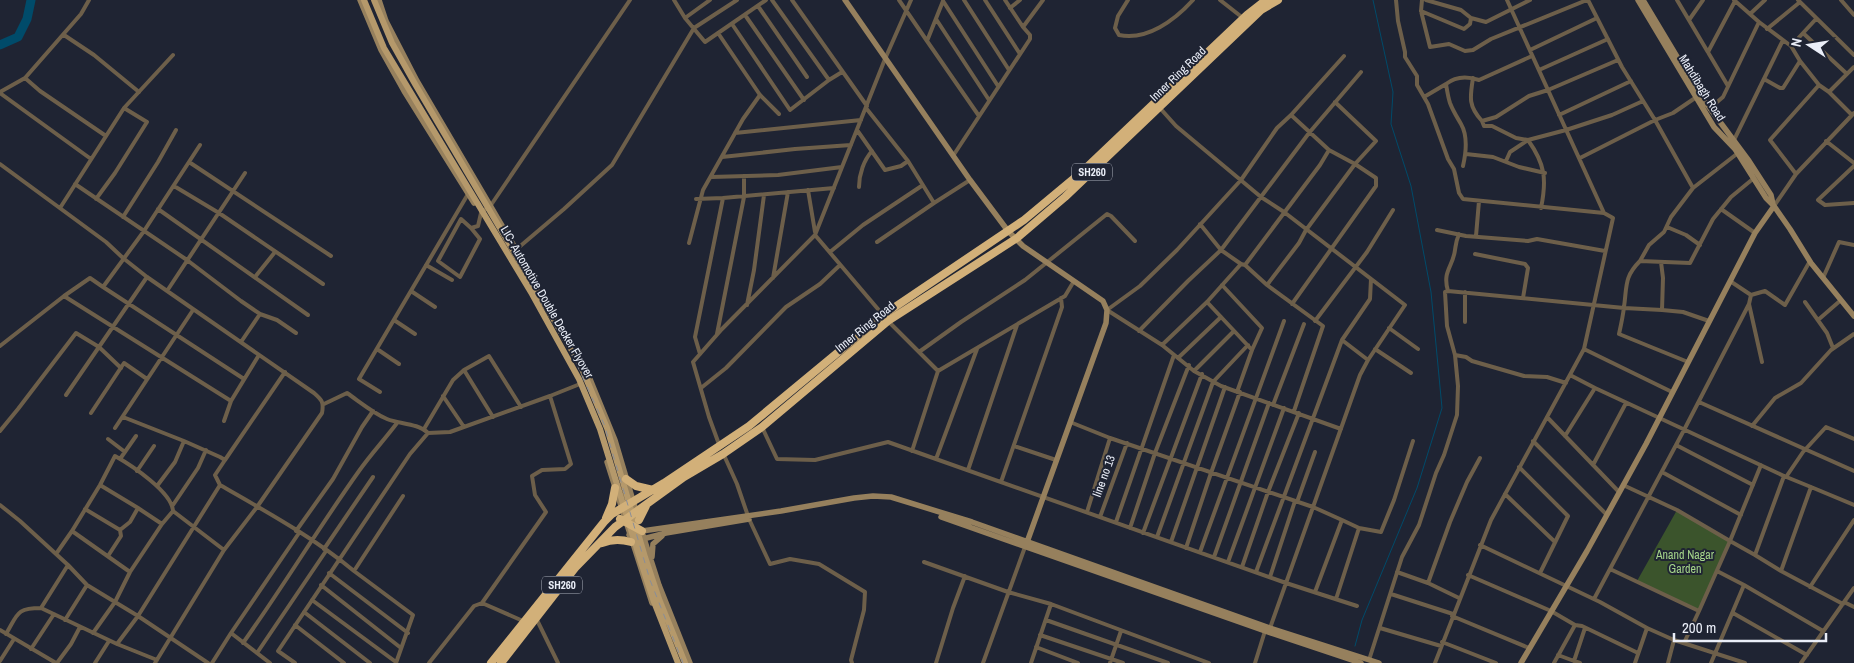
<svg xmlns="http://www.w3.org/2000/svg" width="1854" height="663" viewBox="0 0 1854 663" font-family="'Archivo Narrow',sans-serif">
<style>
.green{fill:#3b542c}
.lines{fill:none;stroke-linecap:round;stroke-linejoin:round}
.stream{stroke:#004b6a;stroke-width:1}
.river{stroke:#004b6a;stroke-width:9}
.street{stroke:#6d5f4a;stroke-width:4}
.secondary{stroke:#96805d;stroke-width:5.5}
.primary{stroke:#b5996b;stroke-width:6}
.highway{stroke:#d2b079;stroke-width:8}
.rail{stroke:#898e9a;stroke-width:1;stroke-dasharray:6 6;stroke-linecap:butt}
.labels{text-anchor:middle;stroke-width:4;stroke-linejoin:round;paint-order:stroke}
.shield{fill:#1f2433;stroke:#adb1bd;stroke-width:1}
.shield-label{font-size:11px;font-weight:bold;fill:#eaeef8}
.street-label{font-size:12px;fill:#eaeef8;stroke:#1f2433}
.park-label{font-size:12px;fill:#a5d58a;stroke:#1f2433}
</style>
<rect width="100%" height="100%" fill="#1f2433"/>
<path class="green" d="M1677 510 1730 541 1699 611 1637 581Z"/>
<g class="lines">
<path class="stream" d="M1355 646 1362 620 1417 488 1442 408 1431 292 1411 186 1391 124 1393 92 1373 0"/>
<path class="river" d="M0 45 18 37 27 19 31 0"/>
<path class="street" d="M674 0 685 18 705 42 766 0
M772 0 829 80 842 72
M792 0 867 106
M899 0 927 41 943 1
M964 0 1009 70
M985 0 1020 54
M1005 0 1023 27 1043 0
M1128 0 1118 16 1115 28 1119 35C1147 41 1175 20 1193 0
M1220 0 1243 18
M1396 0 1398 21 1405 52V57L1417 76V85L1428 104 1448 159 1454 169 1459 193 1463 199 1604 213
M1422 0 1421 11 1430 47 1449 44 1465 51 1473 50 1491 39 1587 0
M1588 0 1622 67 1655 120 1673 113 1698 96
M1677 0 1728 86
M1798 0 1854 55
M1841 0 1854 15
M943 1 998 86
M758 6 807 77
M1010 8 1020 0
M1421 11 1464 29 1470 24 1471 18 1461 10 1426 0
M1750 14 1765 0
M745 15 804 100
M685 18 710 0
M1471 18 1486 22 1530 0
M936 19 989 100
M1689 20 1703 0
M1759 22 1791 46 1816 19
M732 24 790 110 829 80
M1767 29 1800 2
M718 33 760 95 779 114
M1803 33 1847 74
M64 35 94 55 139 92
M927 41 979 116
M1791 46 1800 61 1819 85 1770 140 1796 174
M1530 50 1597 18
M1708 52 1735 1
M1539 70 1608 39
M25 78 40 91 106 136
M1473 78C1470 97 1468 106 1482 121L1496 117 1529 96 1548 90 1618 60
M1764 79 1780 88H1783L1800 61
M1819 85 1829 92 1852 115
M0 92 25 78 81 14 89 0
M1829 92 1854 67
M0 93 91 159
M1424 97 1446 84
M1159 107 1176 126 1261 197 1284 212 1405 305 1368 360 1360 375 1270 628
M866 108 908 161 934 203 970 180
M1710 108 1723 97 1759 22 1734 0
M1291 115 1329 150 1355 164 1376 178V186L1292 304
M1559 115 1631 81
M1482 121 1484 126H1492L1516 138 1528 140C1545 164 1547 179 1541 208
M857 130 885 170 901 166 908 161
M735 133 861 120
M1734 140 1783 40
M1826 141 1854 163
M1466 154 1493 157 1519 167 1545 173
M953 156 1030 39V35L1023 27
M722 157 795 149 851 145
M1580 158 1655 120 1693 188
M1506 161 1510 152 1528 140 1566 130 1612 115 1643 101
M189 162 331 256
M0 164 106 242 123 258 147 277 314 393C322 400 324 402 322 413L257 507 224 550 155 663
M1463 166C1466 153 1468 136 1461 124 1457 117 1453 111 1450 103 1448 97 1447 90 1446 84 1456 76 1467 76 1479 80L1532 56
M1854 166 1818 200 1825 205 1854 203
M711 177 778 175 842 167
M75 184 187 260 241 301 260 314 277 320 296 333
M174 186 219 213 323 284
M859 187C859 174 864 160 872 151
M808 190 815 232
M96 199 115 173 147 122 124 108
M696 199 723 198 834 188
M1774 206 1796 174 1854 113
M60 208 124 108 173 55
M158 209 308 315
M1721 209 1755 233
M123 217 158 162 176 130
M1200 224 1221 250 1241 264
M1667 227 1686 235 1700 245
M471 228 480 239 460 277 438 261 461 219 471 228 478 226 481 213 491 205 630 0
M1437 230 1466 236 1528 241 1537 239 1605 251
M815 235 885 59 911 0
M1476 236 1479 201
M877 242 934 203
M689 243 703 190 743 119 760 95
M518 248 564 209 612 165 694 28 737 0
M830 252 863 225 923 185
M1475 254 1525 264 1528 268 1523 298
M1640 261 1649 245 1664 232 1671 217 1693 188 1738 153
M1661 262 1663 278 1662 310
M426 265 452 280
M1245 265 1320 165 1329 150
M255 277 275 252
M773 278 788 192
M1823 278 1839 242 1854 245
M1730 281 1751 295 1749 304
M1222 285 1262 328 1252 350
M1267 285 1299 243 1306 230 1355 164 1376 141 1335 102
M103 287 244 379
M167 291 245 173
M411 291 435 307
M1448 291C1442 271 1453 267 1455 250 1456 244 1456 241 1459 234
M1465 292V322
M1751 295 1765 291 1785 305 1810 261
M64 296 231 401 259 355
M1207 302 1252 350 1237 392
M1805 302 1827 333 1833 348
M747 305 754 270 764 195
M394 320 415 334
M1818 320 1841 300
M888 321 938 371 912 451
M1315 321 1367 252 1393 210
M1389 328 1418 349
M1139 331 1188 281 1221 250 1309 133 1361 72
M717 334 744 197V176
M1342 340 1370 299 1371 279
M241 342 260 314
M1162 345 1207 302 1241 264 1245 265 1267 285 1323 326 1294 411
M0 346 64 296 90 278 103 287 144 231 200 145
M377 349 399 364
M1375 349 1411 373
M1584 349 1672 392
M919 352 961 322 1025 280 1107 214 1111 216 1135 241
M700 354 695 337 723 198
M1178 358 1221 317
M1688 362 1619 334C1621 325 1623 316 1624 307 1627 286 1624 277 1640 261L1690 263 1713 219 1731 197 1754 178
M938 371 1065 296 1074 281
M1194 371 1234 331
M1570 375 1595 388
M1566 383 1547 377 1524 376 1472 361 1466 357 1455 355 1447 326 1445 292 1448 291 1624 308 1662 310 1683 312 1709 321
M701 388 726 368 786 307 820 284 840 265
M380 392 359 379 468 194
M66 395 147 277
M443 396 464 427
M1699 402 1854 471
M324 404 347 393C360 402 373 413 387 419 399 424 418 423 428 433
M1273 405 1304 324
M91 413 124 363 147 379
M123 417 184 441 220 457 225 460 215 475 220 485C265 511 313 537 354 571
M493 417 464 370 489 356 521 407
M1547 417 1619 492
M224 421 231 401
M1070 422 1110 438 1313 507 1342 520 1315 592
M1752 426 1775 398 1801 383 1831 350 1854 334
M762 427 777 459 815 460 888 442 1286 583 1357 606
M115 428 193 310
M424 429 453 380 464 370
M1341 429 1221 386 1194 371 1162 345 1107 310 1140 286 1177 250 1241 180 1277 128 1291 115 1344 56
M0 431 18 409 76 333 99 347 121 368
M1565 436 1595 388 1784 476 1811 487
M108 439 125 452
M1533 441 1607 515
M1676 445 1753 485
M1014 446 1056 460
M720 447 709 417 693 362 722 329 815 235 883 315
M723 453 737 484 749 519 770 564 790 559 819 564 865 592 864 610 851 660 852 663
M120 459 136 436
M936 459 977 349
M225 460 285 372
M1593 465 1626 403
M1519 467 1568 516 1540 573
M968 470 1017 325
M137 471 154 446
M1662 472 1741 515
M1786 477 1803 452 1826 427 1854 439
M1001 482 1062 307 1061 298
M157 486 175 462 184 441
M1505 494 1555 542
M1297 502 1315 452
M0 505 20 521 68 565 87 585 138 616 208 663
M173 505 198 468 206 450
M138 508 162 524
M85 509 120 530 130 522 138 508 100 485
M1087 512 1110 438
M1100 517 1127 443
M1342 520 1359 528 1381 532 1394 500 1413 441
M1116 522 1174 355
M1130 528 1155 453 1189 365
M72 531 100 485 115 456C131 465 172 492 173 511
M296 531 333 479 362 427 373 411
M1143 533 1202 374
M1157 537 1213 382 1248 345
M1171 542 1225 387
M1480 545 1600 602 1647 628 1674 640
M1186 548 1211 473 1240 392
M324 549 373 477
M1200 552 1284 321
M56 554 72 531 130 572
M1755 555 1730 541 1761 465
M108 556 121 536 120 530
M1214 557 1269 403
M924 562 1008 592 1051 604 1209 663
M1228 562 1284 408
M68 565 41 608 117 644 157 660
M1242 567 1268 492 1299 413
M1610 569 1699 611 1730 541 1677 510 1623 485
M1717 571 1744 585
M1781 571 1755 555 1784 476
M1256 572 1342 340 1368 360
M1397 572 1428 583
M329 573 408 633
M1468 575 1551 611 1575 625 1554 663
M1270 577 1295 501
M321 585 401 648
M1810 587 1854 520
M1391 594 1453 614
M1459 598 1428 583 1450 522 1467 482 1480 458
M1336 599 1359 528
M1594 599 1684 430 1749 304 1762 362
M312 600 396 662
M1844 602 1854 607
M482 603 523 621
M1843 604 1781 571 1811 487 1854 505
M304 612 370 663
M1733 613 1807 655
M1452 616 1529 648
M536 618 558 663
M65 620 87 585
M1046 620 1168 663
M295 625 344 663
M1575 625 1582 626 1638 653
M1380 628 1441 646
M0 630 56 663
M93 633 115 602 130 572 162 524 173 511 224 550
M6 634C18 614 16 608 41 608
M1040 635 1123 663
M1442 642 1496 663
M243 643C283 587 319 527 359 471 371 454 385 439 397 423
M1684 643 1699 611
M117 644 138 616 220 485
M1036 647 1078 663
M31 649 54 614
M257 653 326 551
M1558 655 1574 661
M1369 660 1402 557 1419 525 1436 473 1444 455 1457 415 1458 386 1455 355
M0 661 14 639
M57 663 71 644 80 627
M95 663 109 641
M212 663 231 633
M270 663 231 633 299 533
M295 663 278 651 410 454 428 433 450 432 550 396
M396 663 413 615 354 571 403 496
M429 663 474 606 482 603 546 512 535 495 532 476 542 470 565 469 571 464 550 396 580 384
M936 663 953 608 965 576
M983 663 1025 547
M1031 663 1051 604
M1110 663 1121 631
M1255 663 1265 631
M1435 663 1491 520 1584 349 1613 218 1604 213 1507 0
M1580 663 1574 661 1585 628
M1635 663 1647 628
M1668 663 1674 640 1745 663
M1711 663 1744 585 1823 631
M1801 663 1854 588"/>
<path class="secondary" d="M360 0 381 50 404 91 474 203
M379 0 386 21 417 81 534 280
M845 0 970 180 1008 231 1023 246 1103 301 1107 310 1106 323 1026 545
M1638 0 1714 127 1735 149 1766 198 1774 206 1790 229 1811 263 1854 316
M1643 0 1700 95 1749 161 1771 195 1773 204
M590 379 615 440 637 514
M607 462 652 603
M941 517 1265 631 1361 663
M629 535 642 531 781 511 854 498 873 496 891 497 972 522 1270 628 1379 663
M643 535 659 585 690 663
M635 541 666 533 749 519
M652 557 653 544 662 536
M1521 663 1587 551 1646 444 1755 233 1774 206"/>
<path class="primary" d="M364 0 384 48 532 294 579 379 600 429 640 559 654 602 678 663
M374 0 392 43 415 84 580 364 607 428 645 557 659 599 685 663"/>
<path class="highway" d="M626 479 636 486 653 490
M606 518 612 504 615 488
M620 519 642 531
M639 520 646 506
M602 543C612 539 620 539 631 542
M491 663 604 522 612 514 664 483 749 426 883 315 1024 220 1084 170 1247 15 1266 0
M501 663 575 568 615 527 684 477 723 454 762 427 888 321 1017 238 1065 197 1261 10 1278 0"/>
<path class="rail" d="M517 261 574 358 604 424 650 580 683 663"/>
</g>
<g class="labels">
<g class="shield">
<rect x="1072" y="163.5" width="40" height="17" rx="4"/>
<rect x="542" y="576.5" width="40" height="17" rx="4"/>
</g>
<g class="shield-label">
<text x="1092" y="176">SH260</text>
<text x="562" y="589">SH260</text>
</g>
<g class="street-label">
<text transform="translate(1178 74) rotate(-44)" y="4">Inner Ring Road</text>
<text transform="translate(1702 88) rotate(58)" y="4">Mahdibagh Road</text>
<text transform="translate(547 302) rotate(60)" y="4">LIC- Automotive Double Decker Flyover</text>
<text transform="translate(865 327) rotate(-39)" y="4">Inner Ring Road</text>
<text transform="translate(1104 476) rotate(-70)" y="4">line no 13</text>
</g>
<g class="park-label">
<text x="1685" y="559">Anand Nagar<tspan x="1685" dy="14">Garden</tspan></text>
</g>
</g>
<g transform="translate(1809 45) rotate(282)" stroke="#1f2433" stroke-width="4" paint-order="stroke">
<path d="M0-4L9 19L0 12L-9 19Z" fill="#eaeef8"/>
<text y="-8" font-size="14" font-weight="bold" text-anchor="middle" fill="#eaeef8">N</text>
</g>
<path d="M1674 633v8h152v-8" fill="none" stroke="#eaeef8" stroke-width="2.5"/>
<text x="1682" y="633" font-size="15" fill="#eaeef8" stroke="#1f2433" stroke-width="4" paint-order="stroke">200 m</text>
</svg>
